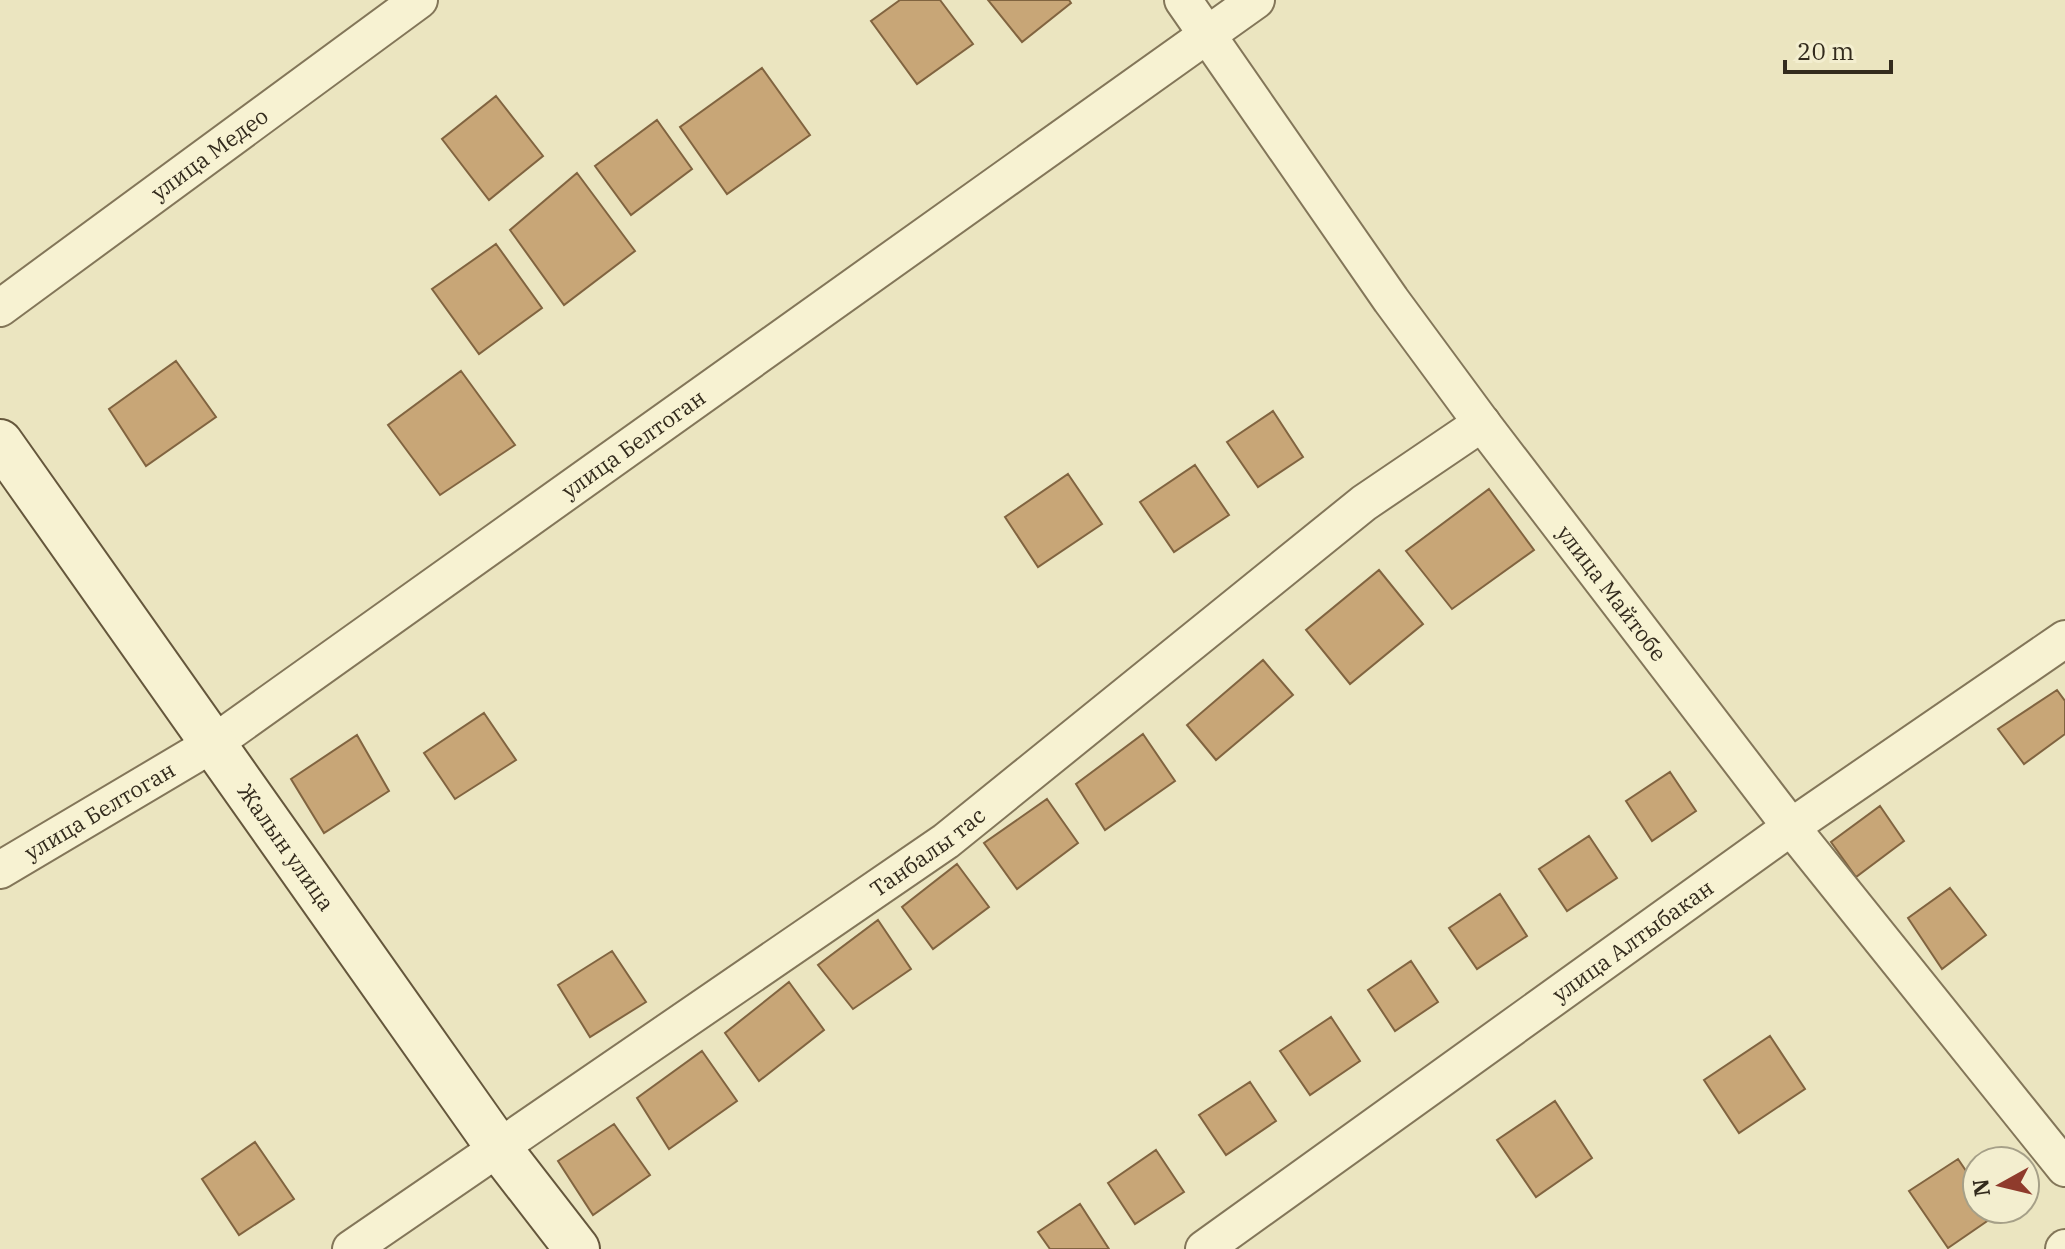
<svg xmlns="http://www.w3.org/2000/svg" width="2065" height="1249" viewBox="0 0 2065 1249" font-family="'IBM Plex Serif',serif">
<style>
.building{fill:#c8a677;stroke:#816440;stroke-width:2}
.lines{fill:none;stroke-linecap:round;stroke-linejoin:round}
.street-casing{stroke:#837659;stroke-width:40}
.secondary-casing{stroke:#65573c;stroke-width:48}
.street{stroke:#f7f2d2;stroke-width:36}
.secondary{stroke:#f7f2d2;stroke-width:44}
.labels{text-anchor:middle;stroke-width:8;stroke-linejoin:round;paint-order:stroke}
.street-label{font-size:22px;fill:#332b1d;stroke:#f3eecf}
</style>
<rect width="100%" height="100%" fill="#ebe5c0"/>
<path class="building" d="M900 0H940L973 44 917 84 871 21Z
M988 0H1069L1071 3 1022 42Z
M762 68 810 135 727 194 680 127Z
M496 96 543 156 489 200 442 139Z
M657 120 692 169 631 215 595 166Z
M577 173 635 251 564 305 510 230Z
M496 244 542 308 479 354 432 289Z
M176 361 216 417 146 466 109 409Z
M461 371 515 445 440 495 388 425Z
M1273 411 1303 457 1258 487 1227 442Z
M1195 465 1229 515 1174 552 1140 502Z
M1068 474 1102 524 1038 567 1005 517Z
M1489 489 1534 550 1452 609 1406 551Z
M1379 570 1423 624 1350 684 1306 630Z
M1263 660 1293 695 1216 760 1187 725Z
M2057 690 2065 701V734L2024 764 1998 729Z
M484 713 516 760 455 799 424 753Z
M1143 734 1175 781 1105 830 1076 784Z
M357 735 389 791 324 833 291 779Z
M1670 772 1696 811 1652 841 1626 801Z
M1047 799 1078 843 1017 889 984 843Z
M1880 806 1904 841 1856 877 1831 842Z
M1589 836 1617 878 1567 911 1539 869Z
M957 864 989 907 933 949 902 907Z
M1950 888 1986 935 1942 969 1908 918Z
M1500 894 1527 936 1477 969 1449 928Z
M878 920 911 969 853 1009 818 965Z
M612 951 646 1002 590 1037 558 985Z
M1411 961 1438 1002 1395 1031 1368 990Z
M789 982 824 1030 759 1081 725 1033Z
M1331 1017 1360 1061 1310 1095 1280 1051Z
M1770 1036 1805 1089 1739 1133 1704 1080Z
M702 1051 737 1101 669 1149 637 1098Z
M1250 1082 1276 1121 1226 1155 1199 1115Z
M1555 1101 1592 1158 1536 1197 1497 1140Z
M614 1124 650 1175 593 1215 558 1161Z
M255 1142 294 1199 239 1235 202 1179Z
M1156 1150 1184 1192 1135 1224 1108 1183Z
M1958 1159 1977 1187V1209H1992L1996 1215 1948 1248 1909 1191Z
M1080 1204 1109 1249H1050L1038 1232Z"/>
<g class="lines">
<g class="street-casing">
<g id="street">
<path id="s1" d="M1183 0 1391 300 1481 422 1791 827 2065 1168"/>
<path id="s2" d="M0 308 419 0"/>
<path id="s3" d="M0 870 214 743 1256 0"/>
<path id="s4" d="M351 1249 946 841 1364 503 1482 423"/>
<path id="s5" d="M1204 1249 1791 827 2065 639"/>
<path d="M2064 1249 2065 1248"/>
</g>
</g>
<g class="secondary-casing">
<g id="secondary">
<path id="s6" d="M0 442 498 1147 577 1249"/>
</g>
</g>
<use href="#street" class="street"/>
<use href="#secondary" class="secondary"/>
</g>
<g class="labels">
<g class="street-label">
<text dy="8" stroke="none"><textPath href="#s2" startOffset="260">улица Медео</textPath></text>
<text dy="8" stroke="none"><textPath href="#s3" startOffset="764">улица Белтоган</textPath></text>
<text dy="8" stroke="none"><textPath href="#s1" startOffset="732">улица Майтобе</textPath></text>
<text dy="8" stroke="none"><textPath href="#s3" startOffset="116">улица Белтоган</textPath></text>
<text dy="8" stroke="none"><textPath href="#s6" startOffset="496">Жалын улица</textPath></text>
<text dy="8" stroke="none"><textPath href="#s4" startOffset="700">Танбалы тас</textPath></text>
<text dy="8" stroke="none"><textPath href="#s5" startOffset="528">улица Алтыбакан</textPath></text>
</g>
</g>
<g transform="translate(2001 1185) rotate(262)"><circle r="38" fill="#f3eecf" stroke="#a6a088" stroke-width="2"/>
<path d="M0-6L14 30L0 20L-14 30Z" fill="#8f3b2c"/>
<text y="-12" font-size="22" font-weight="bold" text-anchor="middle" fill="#332b1d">N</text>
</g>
<path d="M1785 60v12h106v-12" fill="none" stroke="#332b1d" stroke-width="4"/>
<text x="1797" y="60" font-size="24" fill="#332b1d" stroke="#f3eecf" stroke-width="6" paint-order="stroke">20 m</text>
</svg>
